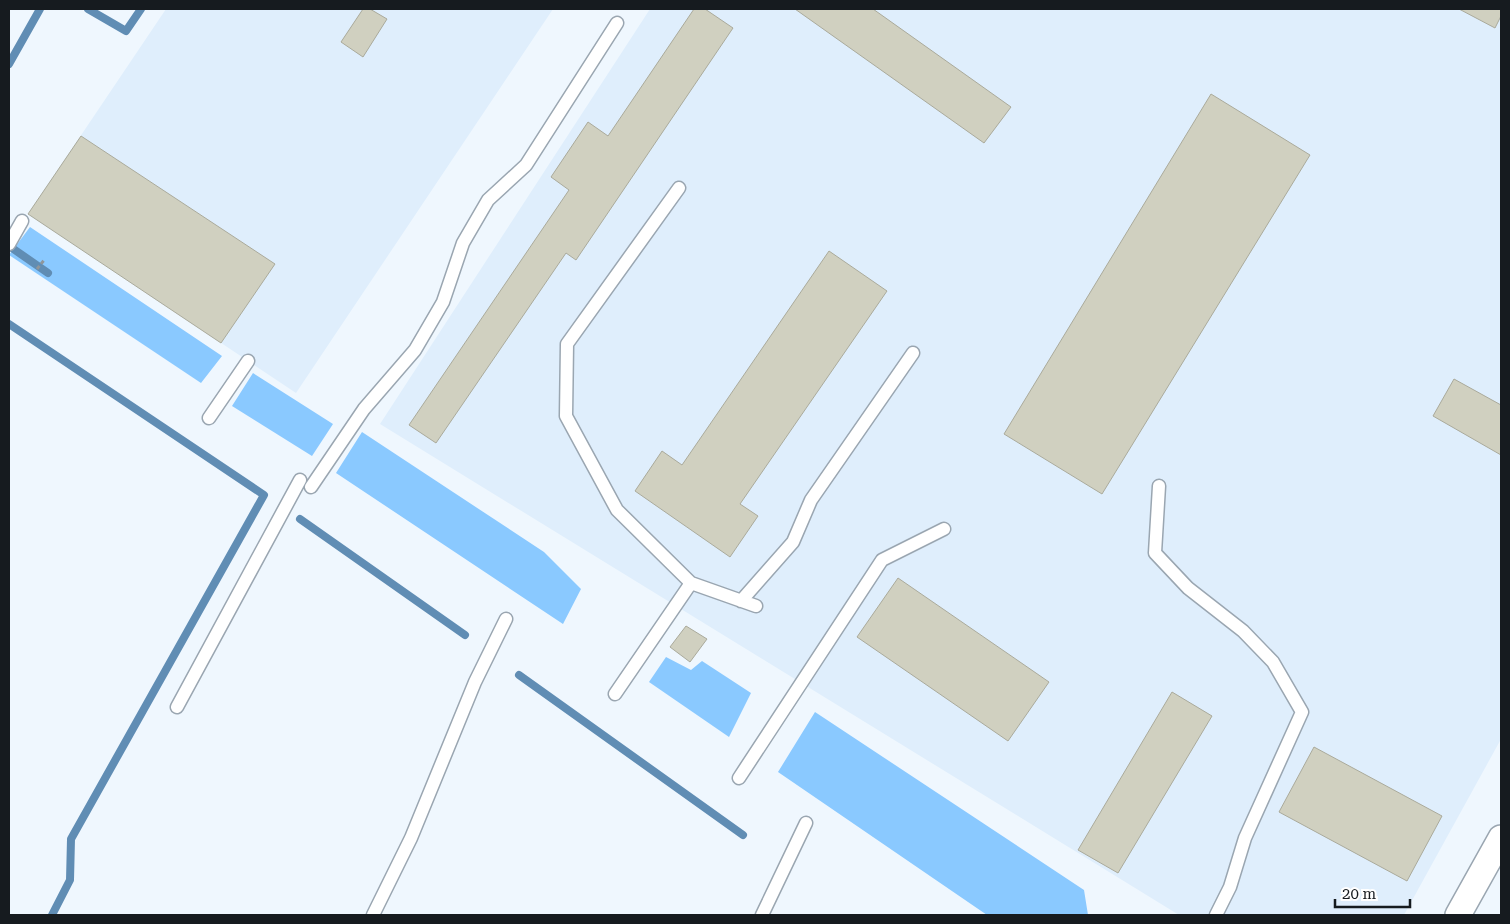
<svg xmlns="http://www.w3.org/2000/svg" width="1510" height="924" viewBox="0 0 1510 924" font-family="'Roboto Serif',serif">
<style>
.built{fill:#dfeefc}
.forest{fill:#8ac9ff}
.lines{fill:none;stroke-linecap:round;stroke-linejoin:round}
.stream{stroke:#608db4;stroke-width:8}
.building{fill:#d0d0c0;stroke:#aaaa9b}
.service-casing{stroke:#9aa6b1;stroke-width:15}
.minor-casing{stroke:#9aa6b1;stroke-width:28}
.path{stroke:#8f969b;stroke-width:3;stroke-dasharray:4 2.5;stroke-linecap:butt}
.service{stroke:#fff;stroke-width:12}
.minor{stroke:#fff;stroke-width:25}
</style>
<rect width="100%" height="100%" fill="#eff7fe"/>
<path class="built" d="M166 9H553L296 393 28 214Z
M650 9H1501V739L1404 915H1179L380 424Z"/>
<path class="forest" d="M30 227 222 356 201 383 9 255Z
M253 373 333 424 312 456 232 406Z
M362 432 544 552 581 589 563 624 336 473Z
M666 657 691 670 702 661 751 693 729 737 649 682Z
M815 712 1084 890 1088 915H987L778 772Z"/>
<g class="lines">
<path class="stream" d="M88 9 126 31 141 9
M9 64 40 9
M12 248 48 273
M9 324 264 495 71 839 70 880 52 915
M300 519 465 635
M519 675 743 835"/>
</g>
<path class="building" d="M363 9H370L387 19 363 57 341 42Z
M694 9H705L733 28 576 260 566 253 436 443 409 425 569 190 551 177 588 122 608 136Z
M795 9H873L1011 107 984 143Z
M1459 9H1501V16L1495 28Z
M1211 94 1310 155 1102 494 1004 434Z
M81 136 275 264 221 343 28 214Z
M829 251 887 291 740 504 758 516 730 557 635 491 662 451 682 465Z
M1454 379 1501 405V455L1433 416Z
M898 578 1049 682 1008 741 857 637Z
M686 626 707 639 690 662 670 647Z
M1172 692 1212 716 1118 873 1078 850Z
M1314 747 1442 816 1407 881 1279 812Z"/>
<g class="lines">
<g class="service-casing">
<path id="service" d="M679 188 567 344 566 416 617 510 691 583 756 606
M9 244 22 221
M209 418 248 361
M1159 486 1155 553 1188 588 1243 631 1273 662 1302 712 1245 838 1230 887 1216 915
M311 487 364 409 415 350 443 302 463 243 488 200 526 165 617 23
M741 601 793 542 811 500 913 353
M615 694 691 583
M177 707 300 480
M739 778 882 560 944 529
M373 915 411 838 475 682 506 619
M762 915 806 823"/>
</g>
<g class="minor-casing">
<path id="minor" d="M1458 915 1501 838"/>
</g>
<path class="path" d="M37 269 45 259"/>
<use href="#service" class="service"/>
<use href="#minor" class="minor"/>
</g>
<rect width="1510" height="924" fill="none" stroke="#161b1f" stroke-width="20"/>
<path d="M1335 899v8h75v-8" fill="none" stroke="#161b1f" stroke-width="2.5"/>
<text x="1342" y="899" font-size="15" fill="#161b1f" stroke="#ffffff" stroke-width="4" paint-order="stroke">20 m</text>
</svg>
